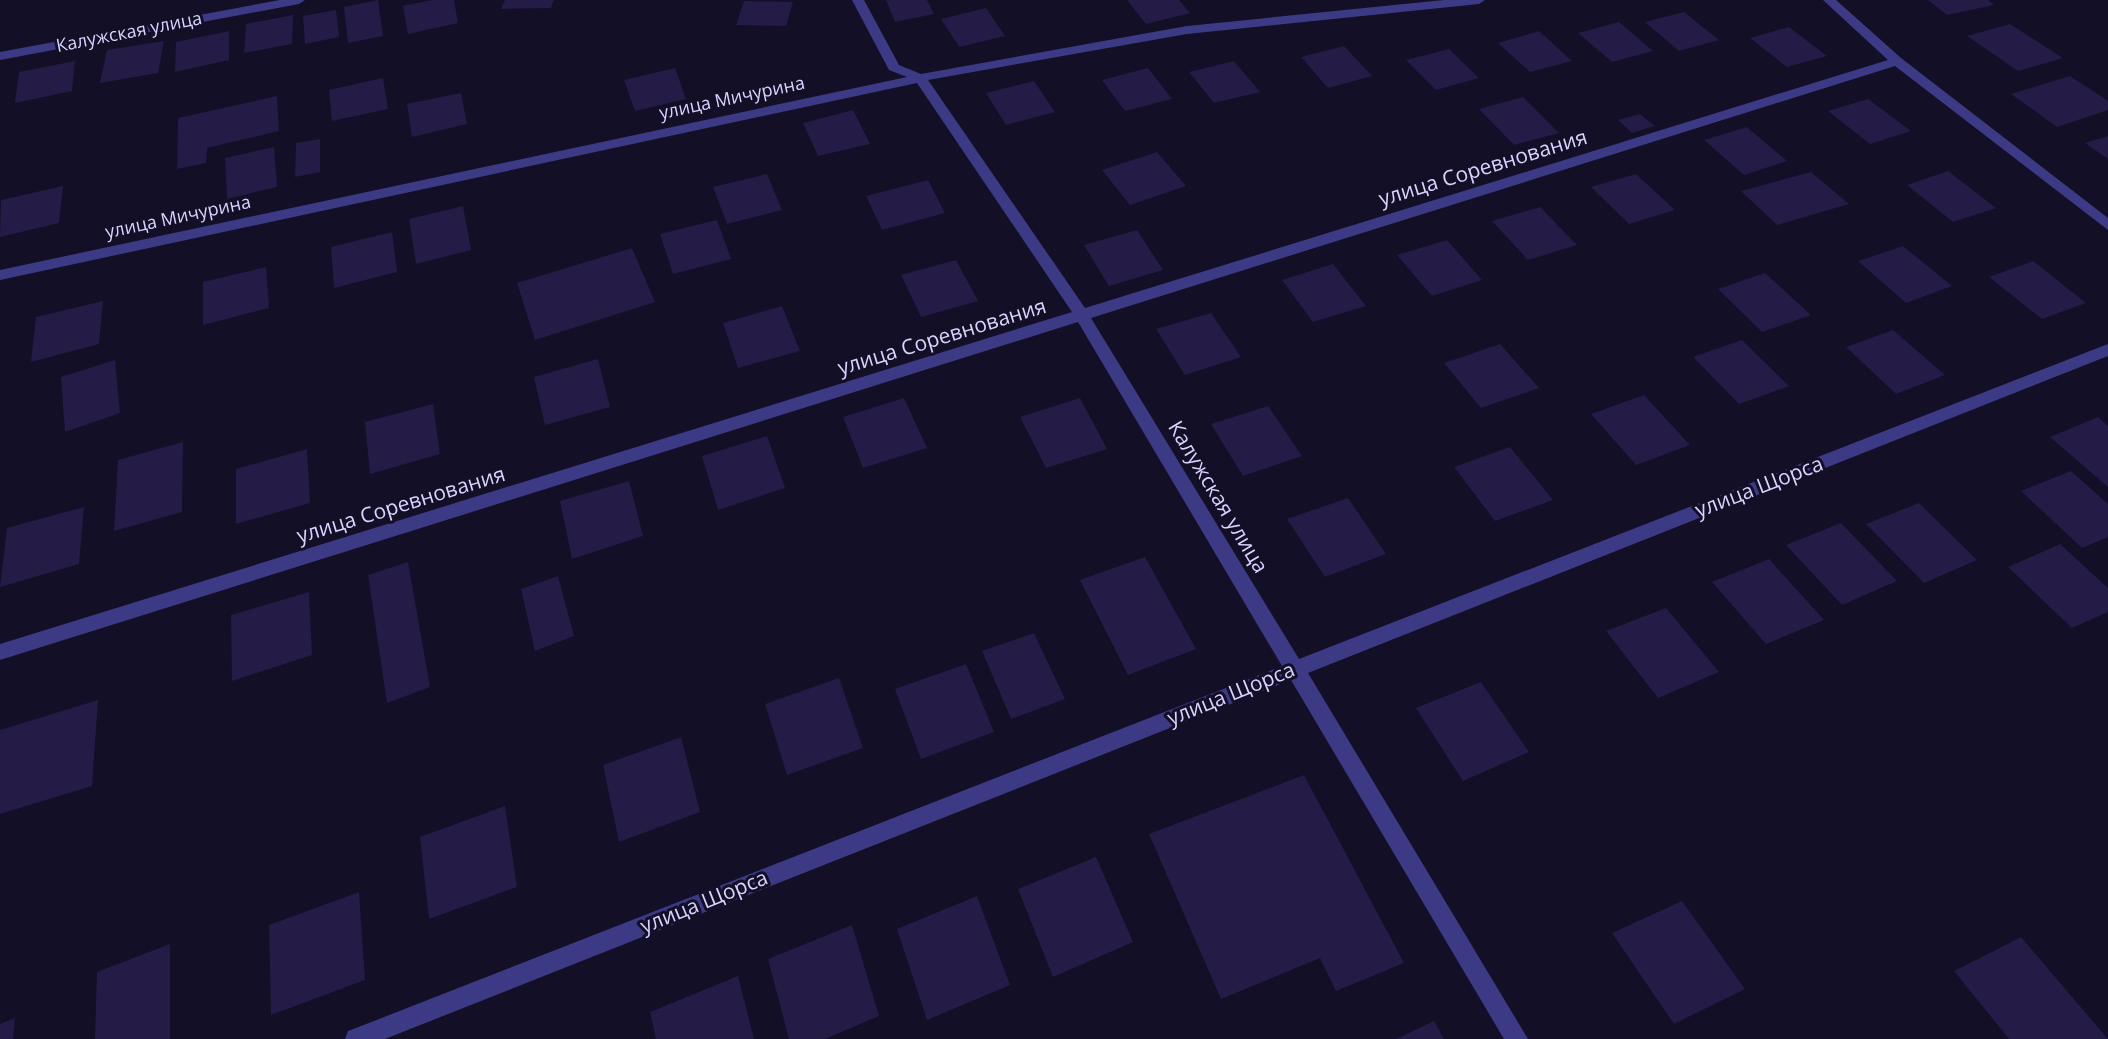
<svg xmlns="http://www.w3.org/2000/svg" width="2108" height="1039" viewBox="0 0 2108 1039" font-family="'Open Sans',sans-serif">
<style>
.building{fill:#241b47}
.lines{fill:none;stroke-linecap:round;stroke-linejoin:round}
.street{fill:#3d3a85;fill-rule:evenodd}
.labels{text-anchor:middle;stroke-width:6;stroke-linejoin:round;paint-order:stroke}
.far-street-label{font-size:18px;fill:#d9d4ff;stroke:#130f26}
.street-label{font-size:21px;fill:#d9d4ff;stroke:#130f26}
</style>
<rect width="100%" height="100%" fill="#130f26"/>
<path class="building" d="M378 0 383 36 348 43 344 7Z
M432 0H454L458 23 408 34 403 6Z
M505 0H554L551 8 501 9Z
M886 0H927L934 14 895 22Z
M1127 0H1179L1190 13 1146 24Z
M1928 0H1988L1994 5 1947 15Z
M744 1 793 2 786 26 736 25Z
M986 8 1005 36 959 47 941 19Z
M336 10 339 37 305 44 303 16Z
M1684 12 1719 40 1679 51 1645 22Z
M293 15 292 44 244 53 246 24Z
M1619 22 1653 51 1612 62 1578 33Z
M2010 24 2063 58 2018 71 1967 36Z
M1789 27 1827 56 1787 67 1750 38Z
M229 31V60L175 72 176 42Z
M1539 31 1572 61 1530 72 1498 43Z
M164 41 158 73 100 83 107 50Z
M1344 46 1372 76 1328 88 1301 57Z
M1449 49 1479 78 1436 90 1406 60Z
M75 61 72 91 15 103 19 72Z
M1234 61 1260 92 1214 103 1189 72Z
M675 68 686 99 635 111 624 80Z
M1148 68 1172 99 1125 111 1102 80Z
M2070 76 2108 101V110L2057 127 2011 94Z
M383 78 388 109 332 121 329 90Z
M1034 81 1055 112 1006 125 986 93Z
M461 93 467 124 412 137 407 104Z
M277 96 279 131 207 148 206 163 177 169 178 118Z
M1523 97 1559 133 1514 145 1479 109Z
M1868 99 1911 131 1870 144 1828 111Z
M853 110 870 144 818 156 803 123Z
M1640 114 1655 126 1632 133 1618 120Z
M1747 127 1787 161 1744 175 1704 140Z
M2108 136V159L2085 143Z
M320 139V172L295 177 296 143Z
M274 147 277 187 227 199 225 158Z
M1157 152 1186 186 1130 205 1102 170Z
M1948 171 1996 208 1953 222 1907 185Z
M1811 172 1849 204 1777 225 1741 191Z
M767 174 782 210 727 224 713 187Z
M1636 174 1675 210 1629 224 1591 187Z
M928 180 945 213 882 230 866 196Z
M63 186 59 223 0 237 1 200Z
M463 206 471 250 416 264 409 219Z
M1540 207 1577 245 1528 260 1492 221Z
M717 220 731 259 673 274 660 234Z
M1137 230 1163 270 1109 286 1084 245Z
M392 232 397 272 334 288 331 247Z
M1447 240 1482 280 1432 296 1397 255Z
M1903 246 1952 286 1906 303 1858 261Z
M632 248 655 302 535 340 517 283Z
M956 260 978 301 921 317 901 275Z
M2033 261 2086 303 2042 319 1989 277Z
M1333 264 1366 306 1313 322 1282 280Z
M266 267 269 308 203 325V282Z
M1765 273 1811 315 1762 332 1718 289Z
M103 301 99 344 31 362 36 317Z
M782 306 800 351 738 368 723 323Z
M1211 313 1241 357 1185 375 1156 329Z
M1893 330 1945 375 1896 394 1846 347Z
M1742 340 1789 386 1739 404 1693 357Z
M1500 344 1539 388 1481 408 1444 363Z
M598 359 610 407 545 425 534 377Z
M115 360 120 413 65 432 61 377Z
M1644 395 1690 445 1636 465 1591 414Z
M904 398 927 448 863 468 843 417Z
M1080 398 1107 449 1046 468 1020 417Z
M433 404 440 454 370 474 365 422Z
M1268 406 1302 456 1243 476 1211 424Z
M2098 417 2108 426V487L2050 437Z
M767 436 785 488 718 510 702 456Z
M183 442 182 512 114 531 118 460Z
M1510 447 1553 500 1495 521 1454 467Z
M307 449 310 503 236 524V469Z
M2071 471 2108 504V537L2082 548 2021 491Z
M629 481 643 536 572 559 560 501Z
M1348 498 1386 554 1325 577 1287 519Z
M1919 503 1977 560 1924 583 1866 524Z
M84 507 79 564 0 587 7 528Z
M1841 523 1897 581 1842 605 1786 545Z
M2060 544 2108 588V612L2072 628 2008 567Z
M1145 557 1196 649 1128 675 1080 580Z
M1769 559 1824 620 1766 644 1712 582Z
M408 562 430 687 387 703 368 575Z
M558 576 574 636 535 651 521 589Z
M309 592 312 655 232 681 231 615Z
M1666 608 1719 672 1658 698 1606 631Z
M1034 633 1065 699 1011 719 982 651Z
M966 664 994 732 921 759 895 689Z
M839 678 863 748 787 775 765 704Z
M1481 682 1529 752 1463 781 1416 708Z
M98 700 92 786 0 814V730Z
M681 737 700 812 619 842 603 765Z
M1304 775 1404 963 1336 991 1320 958 1221 999 1149 834Z
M505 806 517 887 429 919 420 837Z
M1096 857 1133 942 1053 977 1018 889Z
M359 892 365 980 271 1015 269 925Z
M977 896 1010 985 927 1020 897 929Z
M1682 901 1745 989 1674 1024 1612 933Z
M852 925 879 1016 825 1039H789L768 959Z
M2021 937 2108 1039H2009L1954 971Z
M170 944V1039H95L97 972Z
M738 976 754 1039H656L650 1012Z
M15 1018 13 1039H0V1024Z
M1434 1021 1444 1039H1396Z"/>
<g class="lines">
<path class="street" d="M280 0H305L299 4 0 60V52Z
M852 0H864L899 65 921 74 1187 26 1444 0H1485L1479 4 1187 34 928 80 1085 308 1888 60 1823 0H1836L1901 58 2108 218V230L1895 66 1091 318 1299 659 2108 344V356L1308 673 1528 1039H1504L1291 680 385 1039H345L348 1031 356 1028 1282 666 1078 322 0 660V644L1072 312 917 83 0 280V270L907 77 889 70Z"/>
</g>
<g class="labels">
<g class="far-street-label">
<text transform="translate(129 32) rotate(-11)" y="6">Калужская улица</text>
<text transform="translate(732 98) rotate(-12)" y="6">улица Мичурина</text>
<text transform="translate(178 217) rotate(-12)" y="6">улица Мичурина</text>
</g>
<g class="street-label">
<text transform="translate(1483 168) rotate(-17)" y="7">улица Соревнования</text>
<text transform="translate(942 337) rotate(-17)" y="7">улица Соревнования</text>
<text transform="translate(1759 487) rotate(-21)" y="7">улица Щорса</text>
<text transform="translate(1218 497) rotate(59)" y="7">Калужская улица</text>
<text transform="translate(401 505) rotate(-17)" y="7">улица Соревнования</text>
<text transform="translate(1231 694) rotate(-22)" y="7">улица Щорса</text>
<text transform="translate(704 902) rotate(-22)" y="7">улица Щорса</text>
</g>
</g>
</svg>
